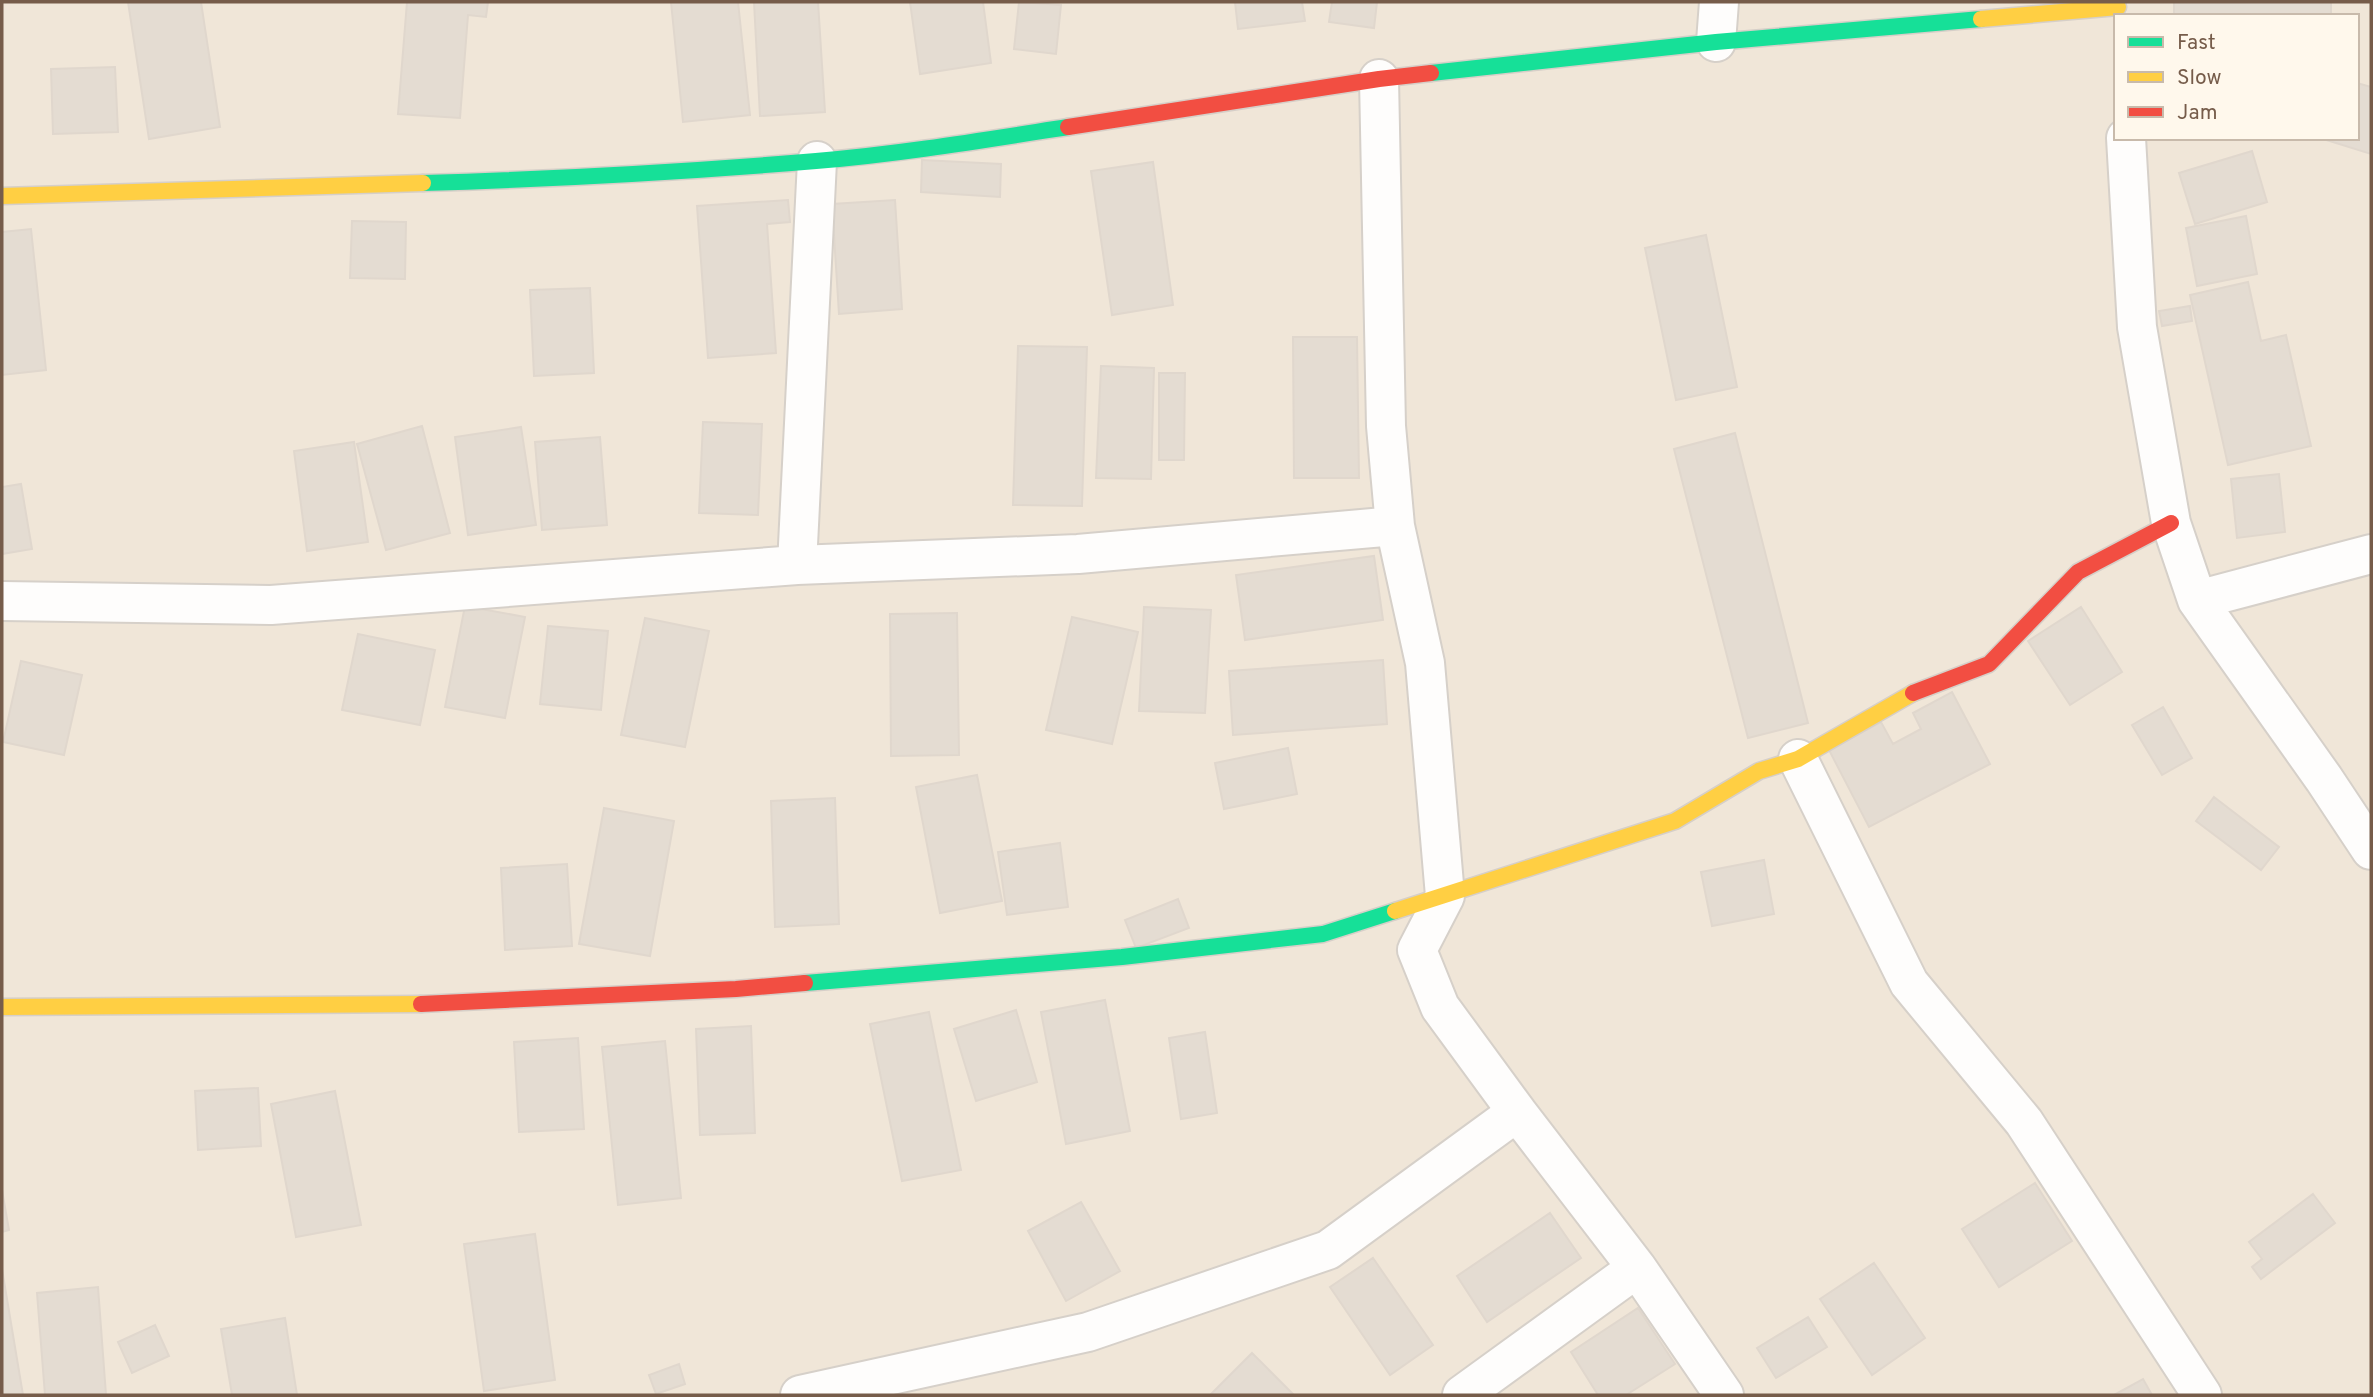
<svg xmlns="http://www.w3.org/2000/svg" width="2373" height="1397" viewBox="0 0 2373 1397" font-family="Overpass,sans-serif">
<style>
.residential{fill:#f0e6d8;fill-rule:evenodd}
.building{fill:#e4dcd2;stroke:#e0d7cd;stroke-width:2}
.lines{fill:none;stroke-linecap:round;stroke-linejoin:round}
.street-casing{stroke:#d6d0c9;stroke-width:42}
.fast-casing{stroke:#d6cfc8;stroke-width:19}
.slow-casing{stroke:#d6cfc8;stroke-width:19}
.jam-casing{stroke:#d6cfc8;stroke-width:19}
.street{stroke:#fefdfc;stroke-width:38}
.fast{stroke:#16e098;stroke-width:16}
.slow{stroke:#ffcf43;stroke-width:16}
.jam{stroke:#f24e42;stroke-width:16}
</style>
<rect width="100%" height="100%" fill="#f7f3eb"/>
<path class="residential" d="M2 2H2371V1395H2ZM2116 16H2357V138H2116Z"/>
<path class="building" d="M128 2H201L220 127 149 139Z
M407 2H488L486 17 468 15 460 118 398 114Z
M671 2H738L750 115 683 122Z
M754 2H818L825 112 760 116Z
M910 2H983L991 63 920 74Z
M1019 2 1061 5 1056 54 1014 49Z
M1235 2H1302L1305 21 1238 29Z
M1332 2H1377L1374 28 1329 22Z
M2174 2H2331V16H2174Z
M115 67 118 132 53 134 51 69Z
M2357 83 2371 87V154L2320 138H2357Z
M2252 151 2267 202 2195 224 2179 173Z
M922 160 1001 164 1000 197 921 192Z
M1153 162 1173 305 1112 315 1091 171Z
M788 200 790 222 767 224 776 353 708 358 697 206Z
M895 200 902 309 839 314 832 204Z
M2246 216 2257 274 2197 286 2186 228Z
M352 221 406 222 405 279 350 278Z
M31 229 46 370 2 375V232Z
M1706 235 1737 387 1676 400 1645 248Z
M2248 282 2261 341 2286 335 2311 446 2228 465 2190 295Z
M590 288 594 373 534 376 530 290Z
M2190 306 2192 321 2162 326 2159 311Z
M1293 337H1357L1359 478H1294Z
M1018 346 1087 347 1082 506 1013 505Z
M1101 366 1154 368 1151 479 1096 478Z
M1159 373H1185L1184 460H1159Z
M703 422 762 424 758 515 699 513Z
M422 426 450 533 386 550 357 444Z
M521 427 536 525 468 535 455 437Z
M1735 433 1808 723 1748 738 1674 449Z
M600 437 607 525 542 530 535 442Z
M354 442 368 542 307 551 294 451Z
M2279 474 2285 532 2237 538 2231 479Z
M21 484 32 549 2 554V487Z
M1374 556 1383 620 1245 640 1236 575Z
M465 606 525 617 505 718 445 707Z
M1144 607 1211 610 1205 713 1139 711Z
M2081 607 2122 672 2070 705 2028 641Z
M957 613 959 755 891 756 890 614Z
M1072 617 1138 632 1112 744 1046 730Z
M645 618 709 631 685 747 621 735Z
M548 626 608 631 601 710 540 704Z
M358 634 435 650 420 725 342 710Z
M1383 660 1387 724 1233 735 1229 671Z
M21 661 82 675 64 755 3 742Z
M1952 692 1990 764 1869 827 1829 750 1881 722 1893 744 1921 729 1913 713Z
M2163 707 2192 758 2162 775 2132 725Z
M1288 748 1297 794 1224 809 1215 763Z
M977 775 1002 901 940 913 916 787Z
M2214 797 2279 847 2261 870 2196 821Z
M835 798 839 924 775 927 771 801Z
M604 808 674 821 650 956 579 944Z
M1060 843 1068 907 1007 915 998 852Z
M1764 860 1774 914 1712 926 1701 872Z
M567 864 572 946 505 950 501 868Z
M1178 899 1189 928 1136 948 1125 920Z
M1105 1000 1130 1131 1066 1144 1041 1012Z
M1016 1010 1037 1082 976 1101 954 1029Z
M929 1012 961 1170 902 1181 870 1024Z
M751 1026 755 1133 700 1135 696 1029Z
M1205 1032 1217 1113 1181 1119 1169 1038Z
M578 1038 584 1129 519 1132 514 1042Z
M665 1041 681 1198 618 1205 602 1047Z
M258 1088 261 1146 198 1150 195 1091Z
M335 1091 361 1225 296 1237 271 1104Z
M2035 1183 2072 1241 1999 1287 1962 1229Z
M2 1190 9 1230 2 1232Z
M2313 1194 2335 1223 2261 1279 2252 1267 2262 1259 2249 1242Z
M1081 1202 1120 1271 1066 1301 1028 1231Z
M1550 1213 1581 1258 1487 1322 1457 1276Z
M535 1234 555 1380 484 1391 464 1244Z
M1373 1258 1433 1345 1390 1375 1330 1287Z
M1874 1263 1925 1338 1872 1375 1820 1299Z
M2 1269 23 1395H2Z
M98 1287 106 1395H45L37 1293Z
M1638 1308 1675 1364 1626 1395H1598L1571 1352Z
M1808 1317 1827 1347 1776 1378 1757 1348Z
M285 1318 297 1395H232L221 1329Z
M155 1325 169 1356 132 1373 118 1342Z
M1252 1353 1294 1395H1210Z
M679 1364 685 1384 656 1394 649 1375Z
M2143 1379 2152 1395H2114Z"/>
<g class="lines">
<g class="street-casing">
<path id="street" d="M1716 42 1719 2
M1379 79 1386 426 1395 526 1425 663 1445 896 1417 950 1440 1007 1517 1112 1637 1268 1462 1395
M2126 138 2137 327 2171 523 2197 600 2324 779 2371 850
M797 565 817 161
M2197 600 2371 554
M2 601 271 605 797 565 1078 554 1395 526
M1798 759 1909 983 2024 1122 2202 1395
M1637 1268 1724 1395
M800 1395 1088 1332 1328 1250 1517 1112"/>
</g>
<g class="fast-casing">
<path id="fast" d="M1431 73 1716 42 1981 19
M423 183C554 179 685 172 816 161 900 154 984 140 1068 127
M805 983 1122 957 1323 934 1395 911"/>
</g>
<g class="slow-casing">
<path id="slow" d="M1981 19 2118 7
M2 196 423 183
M1395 911 1675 821 1759 771 1798 759 1913 693
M2 1007 421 1004"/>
</g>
<g class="jam-casing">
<path id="jam" d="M1068 127 1379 79 1431 73
M1913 693 1989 664 2078 572 2171 523
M421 1004 736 989 805 983"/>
</g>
<use href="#street" class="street"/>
<use href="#fast" class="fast"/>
<use href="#slow" class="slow"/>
<use href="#jam" class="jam"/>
</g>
<rect width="2373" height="1397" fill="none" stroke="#765c4a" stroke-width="7"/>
<rect x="2114" y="14" width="245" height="126" fill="#fff8ec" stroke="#c8baab" stroke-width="2"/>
<rect x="2128" y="37" width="35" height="10" fill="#16e098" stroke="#c8baab" stroke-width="2"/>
<text x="2177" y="49" font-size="21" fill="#765c4a">Fast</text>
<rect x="2128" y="72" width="35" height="10" fill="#ffcf43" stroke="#c8baab" stroke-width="2"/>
<text x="2177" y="84" font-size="21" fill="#765c4a">Slow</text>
<rect x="2128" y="107" width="35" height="10" fill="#f24e42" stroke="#c8baab" stroke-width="2"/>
<text x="2177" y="119" font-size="21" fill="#765c4a">Jam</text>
</svg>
